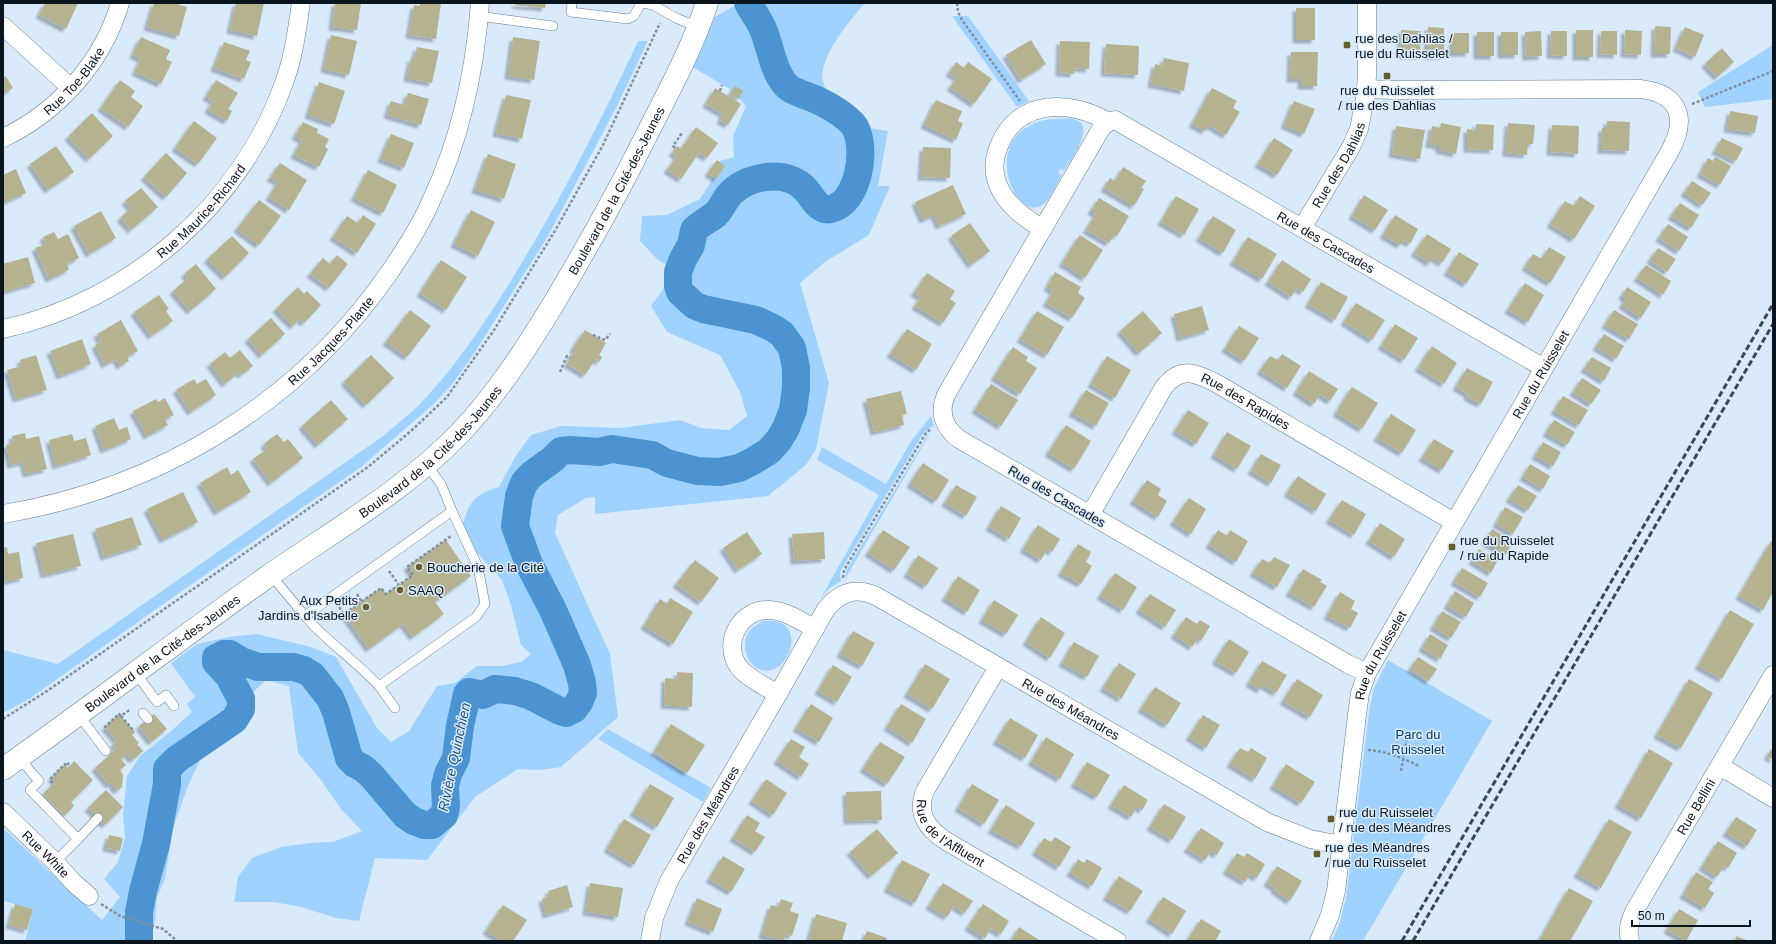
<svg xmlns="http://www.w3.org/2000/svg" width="1776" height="944" viewBox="0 0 1776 944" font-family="Helvetica,sans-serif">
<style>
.green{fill:#a0d2ff}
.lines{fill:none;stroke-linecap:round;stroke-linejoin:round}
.river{stroke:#4b93d1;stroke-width:28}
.building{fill:#b5b28f;filter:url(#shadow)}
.service-casing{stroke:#647e96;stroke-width:10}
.minor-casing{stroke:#647e96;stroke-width:19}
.secondary-casing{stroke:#647e96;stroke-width:23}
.path{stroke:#83919f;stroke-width:2.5;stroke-dasharray:3 2;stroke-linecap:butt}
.service{stroke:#fff;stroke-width:9}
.minor{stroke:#fff;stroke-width:18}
.secondary{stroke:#fff;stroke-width:22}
.rail{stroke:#3b4752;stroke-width:3;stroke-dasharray:6 3;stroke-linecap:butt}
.poi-dot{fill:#635e2b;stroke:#d9eafb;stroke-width:1.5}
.labels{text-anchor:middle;stroke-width:3;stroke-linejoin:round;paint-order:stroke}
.poi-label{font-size:13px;fill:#0a141d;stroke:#d9eafb;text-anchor:start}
.street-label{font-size:13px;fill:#0a141d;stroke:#d9eafb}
.park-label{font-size:13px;fill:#043d66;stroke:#d9eafb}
.water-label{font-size:14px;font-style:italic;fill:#21557f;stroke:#d9eafb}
</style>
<defs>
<filter id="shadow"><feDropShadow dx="-3.5" dy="3.5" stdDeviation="1" flood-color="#0004"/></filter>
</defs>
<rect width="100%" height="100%" fill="#d9eafb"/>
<path class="green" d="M739 3H865C850 20 822 54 822 77 822 90 846 117 854 126L888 131 878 186H890L869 235 825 262 800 283 829 383 816 449 806 465 768 496 595 514V497L586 498 558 515 555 533 610 654 618 717 561 767 540 770 518 769 475 797 427 860 375 858 359 921 336 918 301 907 274 902H234L238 877 252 858 281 847 310 843 333 842 362 831 341 809 321 780 298 753 289 686 266 680 249 696 253 709 235 735 203 754 188 786 173 828 165 879 157 897 155 920 151 941H25L33 909 3 901V828L102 920 120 897 104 879 118 862 125 837 123 814 127 776 140 756 170 732 192 712 187 704 195 697 171 663 197 644 229 637 257 634 311 647 336 657 377 728 391 742 409 731 437 686 455 683 477 666H502L521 662 531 654 521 645 511 605 502 580 470 545 462 526C470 501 473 495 499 487L515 457 531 435 561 426 621 428 680 420 701 428 729 430 747 416 740 392 720 355 667 332 651 306 677 270 658 260 640 241 642 216 667 215 700 199 711 182 717 162 734 157 733 136 746 106 730 89 689 65 706 22Z
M952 16H968L1029 101 1017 107Z
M638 41H648L615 110 548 236 475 352 453 383 434 404 361 467 179 593 29 699 3 713V650L58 664 383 436C396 425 409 415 420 404 457 365 487 320 515 274 561 199 601 121 638 41Z
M1773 45V99L1705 107 1698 92Z
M1051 119C1058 119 1067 118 1073 119 1098 124 1071 159 1064 171L1060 169 1058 173 1062 175C1057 183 1052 197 1044 204 1015 227 974 130 1051 119Z
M931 416 934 426 925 431 921 437 840 572 841 581 830 588 822 596 879 495 817 460 822 447 886 484 912 440Z
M928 435H929L845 579 846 571Z
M763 621C814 615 787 685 757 668 744 660 741 641 750 630 754 626 759 624 763 621Z
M1388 660 1492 721 1363 941H1332L1340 922 1346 898 1369 712 1374 688Z
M608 729 711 788 703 802 598 739Z"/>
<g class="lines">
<path class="river" d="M139 941V912L143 891 156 844 167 784V769L177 759 234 720 241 709V699L229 676 216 662V658L224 654H230L241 661 258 667H293L304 670 312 675 330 698 336 712 349 758 355 764 363 768 371 775 405 815 414 821 424 825H432L444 815 446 807 445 786 448 774 456 758 460 726 467 694 469 692 483 695 495 689 515 691 531 696 560 711 566 713 574 709 579 702 583 693 582 683 577 665 553 610 529 564 515 526 519 496 524 483 531 475 553 459 561 451 570 450 599 452 612 449 652 455 667 463 697 471 720 472 739 468 753 461 769 451 779 440 786 428 793 410 796 388V368L792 348 782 334 773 328 756 320 703 309 694 305 680 292 678 285V272L683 259 691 245 694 230C701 223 709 220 716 214 722 208 725 198 732 192 750 175 788 169 806 190 812 197 819 212 831 209 859 202 867 149 855 127 847 115 823 102 810 97 802 94 794 92 788 87 773 73 771 48 763 29 759 20 753 12 748 3"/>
</g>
<path class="building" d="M45 3H78L66 29 39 15Z
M154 3H173L187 7 179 36 147 27Z
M236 3H264L257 36 230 30Z
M335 3H361L357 30 332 27Z
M420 3H441L436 39 409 35 414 5 420 6Z
M515 3H546L545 8 515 5Z
M1296 8H1315V40H1296Z
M1655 26 1671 27 1670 54H1654Z
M1428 27 1444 28V56H1427Z
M1685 27 1704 35 1695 57 1676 48Z
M1401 30 1421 31 1420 56 1400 55Z
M1576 30H1593V57H1576Z
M1625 30 1642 31 1641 55 1624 54Z
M1541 31 1542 56 1526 57 1525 32Z
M1551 31H1567V56L1550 55Z
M1601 31H1617V55L1600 54Z
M1477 32H1494V56H1477Z
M1501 32H1518V55H1501Z
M1453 33H1469V53H1452Z
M331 35 357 41 349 75 324 69Z
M141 37 170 50 166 59 172 62 161 84 135 72 141 59 133 55Z
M513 37 540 41 534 80 508 76Z
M1031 40 1046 64 1021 80 1006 55Z
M1060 41 1090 42 1089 69 1074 68V74L1059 73Z
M224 42 250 51 246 60 251 62 244 79 214 68Z
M1106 44 1139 46 1138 75 1104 73Z
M417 47 439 51 432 83 407 78 411 58 414 59Z
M1722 48 1734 62 1717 77 1705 64Z
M1291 52H1318L1317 86H1301V79H1290Z
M1164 58 1189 63 1184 91 1151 84 1155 64 1162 66Z
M956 62 964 68 968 62 992 79 974 104 950 87 957 78 949 73Z
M6 76 13 88 3 94V78Z
M120 80 135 91 131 97 143 106 128 127 101 108Z
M216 80 238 93 228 109 232 111 227 121 208 110 213 101 206 97Z
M319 82 345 91 334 124 308 115Z
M735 86 743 91 738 99 730 94Z
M715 88 741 104 728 125 720 120 723 114 706 104Z
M1212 88 1237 101 1233 108 1240 112 1226 135 1209 125 1205 131 1192 124Z
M408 93 429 99 421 125 387 115 391 101 404 105Z
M506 95 531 100 522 139 496 133Z
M936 100 962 111 958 121 963 123 956 140 924 125Z
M1294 101 1315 109 1304 134 1284 125Z
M1730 111 1758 116 1755 133 1727 129Z
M92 113 113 136 89 159 68 137Z
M194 121 217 138 198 164 175 148Z
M1607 121 1630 122 1629 151 1601 150 1602 128H1607Z
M303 122 318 129 317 133 329 139 325 147 328 149 319 167 294 155 302 140 295 136Z
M1441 123 1461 127 1456 154 1439 150V146L1429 144 1432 126 1440 128Z
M1508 123 1535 125 1533 144H1528L1527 155 1506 153Z
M1476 124 1494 125 1493 150 1467 149V129L1476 130Z
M1552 125 1579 126 1578 154 1550 152Z
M1396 126 1425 130 1420 159 1392 154Z
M696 127 718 143 707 158 699 153 681 179 667 170 677 156 672 153 677 146 681 149Z
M391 134 414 143 404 168 381 159Z
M1274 138 1293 150 1277 175 1258 164Z
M1722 138 1743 148 1736 161 1715 151Z
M56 146 74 172 48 190 30 164Z
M923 147 951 148 950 178 921 177Z
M166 153 187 173 166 197 144 177Z
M488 154 516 164 504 199 475 190Z
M1715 157 1731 166 1720 185 1700 174 1708 158 1713 161Z
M717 160 725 166 716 179 708 173Z
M280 163 307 180 289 210 269 197 278 182 270 178Z
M1123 167 1146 181 1141 188 1144 189 1134 206 1104 188 1110 178 1115 181Z
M16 169 26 193 3 203V175Z
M368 170 397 185 383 213 354 198Z
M1692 181 1711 193 1702 205 1684 193Z
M953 185 966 214 939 226 934 215 923 220 915 202Z
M141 188 158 207 131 230 120 218 131 208 125 201Z
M1364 195 1388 210 1375 230 1352 216Z
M1176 196 1199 209 1184 235 1161 222Z
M1580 196 1595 206 1574 239 1550 224 1565 201 1574 206Z
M1099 198 1129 216 1117 236 1114 235 1109 243 1086 230 1096 214 1091 211Z
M259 200 281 216 259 245 237 229Z
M1680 203 1699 215 1691 228 1671 216Z
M471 210 495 222 478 256 454 244Z
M101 211 116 238 89 254 74 226Z
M363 215 376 224 357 253 333 237 347 216 358 223Z
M1395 215 1418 229 1410 244 1404 240 1400 245 1383 235Z
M1213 216 1236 230 1223 253 1199 238Z
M970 223 990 251 971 265 951 236Z
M1668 224 1688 237 1679 251 1659 238Z
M54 232 58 239 68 234 79 258 67 264 69 270 49 279 35 248 46 244 43 237Z
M1427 234 1451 249 1442 263 1433 258 1430 263 1414 253Z
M1080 235 1103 250 1085 278 1062 263Z
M232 236 249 253 225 277 207 259Z
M1248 237 1277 254 1262 279 1233 262Z
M1549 247 1566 257 1550 283 1525 267 1533 254 1542 259Z
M1658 248 1676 259 1667 272 1650 260Z
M1459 252 1479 264 1466 284 1447 272Z
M337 255 348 264 329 288 310 274 323 258 330 264Z
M28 257 35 283 3 292V264Z
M441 260 467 277 446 310 420 293Z
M1282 260 1311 279 1303 292 1297 288 1291 297 1268 282Z
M196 264 216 289 190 311 173 291 188 278 184 274Z
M1646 265 1671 281 1663 295 1637 278Z
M1055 272 1081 287 1078 293 1085 298 1072 318 1046 303 1053 291 1047 287Z
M927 273 955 291 950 299 956 303 943 323 915 306 921 297 914 293Z
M1321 282 1348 297 1335 320 1308 304Z
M1525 283 1544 295 1528 322 1508 310Z
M298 287 304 294 307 291 321 305 304 323 300 319 293 326 276 309Z
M1627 287 1651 302 1641 318 1622 305 1626 299 1622 296Z
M159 295 169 309 166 311 173 321 151 336 134 312Z
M1356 303 1385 320 1372 340 1344 322Z
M1202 306 1209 330 1180 338 1174 314Z
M410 310 431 326 407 357 386 342Z
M1614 310 1638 324 1629 339 1605 325Z
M1037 311 1064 327 1047 355 1020 339Z
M1143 311 1162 333 1139 353 1120 331Z
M271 318 285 334 262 355 248 339Z
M121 320 138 351 127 357 129 361 120 366 116 359 105 365 95 345 101 342 97 334Z
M1395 324 1418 338 1404 360 1381 346Z
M1239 326 1259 338 1244 361 1225 349Z
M907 329 932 344 916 370 890 354Z
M585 330 606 343 599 355 602 357 599 362 596 359 585 375 567 364 575 350 573 348Z
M1604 334 1624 346 1616 359 1596 347Z
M82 339 91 364 60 376 50 351Z
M1432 346 1457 363 1444 384 1418 368Z
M1013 347 1028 357 1026 361 1037 368 1020 394 994 377Z
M240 350 253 366 241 375 239 372 225 384 210 364 225 352 230 358Z
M1282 354 1301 366 1287 388 1260 371 1270 356 1278 360Z
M36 355 47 390 16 399 7 370 22 366 20 360Z
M371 355 394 378 366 405 344 382Z
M1107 356 1131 370 1115 398 1091 384Z
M1592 357 1611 368 1604 381 1584 369Z
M1467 368 1493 382 1481 404 1467 397 1468 394 1456 387Z
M1309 371 1338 389 1330 401 1320 394 1314 404 1296 392Z
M1582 378 1601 390 1591 404 1573 392Z
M194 379 197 384 206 379 216 395 191 412 176 390Z
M991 384 1018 400 1001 426 975 410Z
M1352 387 1378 403 1362 429 1336 413Z
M1086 390 1109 403 1096 426 1072 413Z
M901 391 907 414 902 415 904 425 874 432 866 399Z
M1563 396 1588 410 1579 425 1554 411Z
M165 398 174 415 165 419 168 425 147 436 133 411 156 399 158 402Z
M331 400 348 419 318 445 302 426Z
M1188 410 1209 423 1196 444 1175 431Z
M1391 414 1416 430 1402 453 1377 438Z
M114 418 119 430 127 427 131 439 104 450 95 426Z
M1554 420 1575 432 1567 445 1546 433Z
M1066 425 1091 441 1074 469 1048 453Z
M1227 432 1251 446 1237 469 1214 455Z
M25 433 26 439 39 436 47 469 26 474 23 462 11 465 6 445 13 443 12 436Z
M72 434 74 441 86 438 91 455 56 466 49 440Z
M277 434 284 442 288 439 303 458 271 483 253 459 267 449 264 444Z
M1434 439 1454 451 1442 470 1422 458Z
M1543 442 1561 452 1553 466 1535 456Z
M1261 454 1281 465 1271 483 1251 471Z
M923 463 949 480 936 501 910 484Z
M1530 464 1550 476 1543 489 1523 477Z
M227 467 231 475 238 470 251 492 217 512 200 483Z
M1298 476 1326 494 1316 511 1287 493Z
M1147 480 1161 489 1158 495 1167 501 1158 517 1133 501Z
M956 485 977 497 966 516 945 503Z
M1518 485 1537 496 1528 510 1509 499Z
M183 492 198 522 163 540 147 509Z
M1189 498 1206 509 1191 534 1173 522Z
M1342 500 1366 514 1354 535 1329 520Z
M1001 506 1021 518 1009 539 989 527Z
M1505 507 1523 517 1513 534 1496 524Z
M132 517 142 545 104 557 95 529Z
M1380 523 1405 539 1394 557 1369 541Z
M1038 525 1060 539 1052 552 1047 549 1041 560 1023 549Z
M1492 529 1513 542 1506 554 1485 542Z
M883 530 910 547 894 570 868 553Z
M1218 530 1227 536 1230 530 1248 541 1236 562 1209 545Z
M747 532 762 554 738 570 723 548Z
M824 532 825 559 794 561 792 534Z
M73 534 81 566 44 575 36 543Z
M446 540 471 576 435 602 444 614 413 637 403 624 369 649 344 614 381 588 386 594 413 575 407 567Z
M1771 541 1773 542V592L1763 610 1739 596Z
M1078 544 1091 552 1086 562 1092 566 1081 584 1061 573Z
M7 547 8 554 19 552 23 578 3 582V548Z
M1479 549 1498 560 1491 573 1472 561Z
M918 555 938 568 926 586 907 574Z
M1274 557 1290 565 1277 587 1253 573 1262 559 1270 563Z
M695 560 719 578 701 602 676 584Z
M1462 568 1488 583 1480 597 1454 582Z
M1303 569 1322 580 1320 582 1327 586 1314 607 1289 593Z
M1115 573 1137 587 1123 610 1100 596Z
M958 576 980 590 967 612 945 598Z
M1455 591 1474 603 1466 617 1447 606Z
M1340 592 1355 601 1351 609 1358 613 1350 628 1327 616Z
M1150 594 1176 610 1165 627 1139 610Z
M670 598 693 612 673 644 644 626 660 599 667 604Z
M994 600 1018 615 1006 634 982 620Z
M1730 610 1754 624 1722 679 1698 666Z
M1442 611 1461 622 1451 638 1433 627Z
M1041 617 1065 633 1050 658 1026 642Z
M1186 617 1197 624 1200 620 1210 626 1201 641 1198 638 1192 647 1174 635Z
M853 631 875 643 862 666 840 654Z
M1430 634 1448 645 1440 659 1422 648Z
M1229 639 1249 652 1236 673 1215 661Z
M1074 642 1099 656 1087 677 1062 663Z
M1418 657 1437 669 1429 681 1410 669Z
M1262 661 1287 675 1276 693 1263 685 1260 690 1249 683Z
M1119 663 1136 674 1121 699 1103 688Z
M925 664 950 679 932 709 907 694Z
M833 665 852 677 837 702 818 691Z
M677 672 693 673 692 707 664 705 665 678 677 679Z
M1297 679 1323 695 1310 717 1283 701Z
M1689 679 1713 693 1681 748 1657 735Z
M1155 687 1181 703 1167 725 1141 709Z
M811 704 833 718 819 742 796 728Z
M901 704 926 719 912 743 887 727Z
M119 714 135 732 132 735 139 743 137 744 143 751 133 760 127 754 121 759 126 765 120 770 123 775 122 787 117 791 111 783 109 785 95 768 114 751 113 750 116 747 113 744 117 741 105 727Z
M154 714 167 729 151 742 139 726Z
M1203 715 1220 725 1206 748 1189 737Z
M1010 718 1038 735 1025 758 996 741Z
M671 724 705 745 687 773 654 752Z
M1046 737 1074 754 1060 779 1031 762Z
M791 739 805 747 799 757 809 764 801 777 777 761Z
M880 742 905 757 887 784 863 769Z
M1773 747V760L1767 756Z
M1240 748 1248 752 1251 748 1267 758 1255 779 1230 764Z
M1649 749 1673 763 1641 818 1618 805Z
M74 761 93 780 71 802 74 806 64 816 43 794 55 782 51 778 65 764 68 768Z
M1087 762 1110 775 1097 797 1074 784Z
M1286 764 1315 782 1301 803 1273 786Z
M766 779 787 793 773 815 752 801Z
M650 784 674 798 657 827 633 813Z
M972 784 999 800 984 824 958 808Z
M1124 785 1148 800 1142 810 1137 807 1131 817 1111 805Z
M106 790 123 807 105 825 88 808Z
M881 791 882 820 847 821 846 792Z
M1164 804 1186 817 1172 840 1150 827Z
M1006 805 1035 823 1021 846 991 830Z
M747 815 760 823 755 831 765 837 755 852 733 838Z
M1736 817 1757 830 1747 846 1726 833Z
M624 819 651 835 634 865 607 849Z
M1609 819 1632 832 1601 888 1577 874Z
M1201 828 1224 843 1217 855 1211 851 1205 860 1187 849Z
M877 829 898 853 871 876 850 852Z
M109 835 123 838 120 851 106 848Z
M1055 837 1071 847 1059 867 1035 852 1044 838 1051 842Z
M1718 841 1737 853 1728 868 1724 866 1717 877 1702 867Z
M1237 853 1244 857 1247 853 1265 864 1257 878 1250 874 1245 882 1226 871Z
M723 856 745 869 731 892 709 879Z
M1078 859 1084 863 1087 859 1102 868 1092 886 1070 873Z
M902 860 930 874 915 903 887 889Z
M1277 866 1302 881 1290 901 1274 890 1275 888 1267 883Z
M1696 872 1713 882 1708 889 1714 893 1705 908 1683 895Z
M1119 876 1143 891 1130 911 1106 897Z
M590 883 623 888 618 917 586 912Z
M943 883 973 901 965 913 954 906 947 917 929 906Z
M567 885 573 907 546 915 542 899 549 896 548 891Z
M1569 888 1593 901 1570 941H1539Z
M1163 897 1186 911 1172 934 1149 919Z
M697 898 722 909 713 932 688 922Z
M781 899 793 903 790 911 799 914 792 936 786 934 784 941 762 935 771 905 778 907Z
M15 904 33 909 27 930 9 925Z
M983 904 1009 921 1001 934 991 928 985 938 968 927Z
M503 905 527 920 513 941H502L486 931Z
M1679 909 1698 920 1686 941 1667 930Z
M816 914 847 923 842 941H809Z
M1201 919 1221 931 1215 941H1187Z
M1019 927 1041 941H1011Z
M867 931 887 938 886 941H863Z
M1736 936 1749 941H1735Z"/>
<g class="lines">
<g class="service-casing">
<path id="service" d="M572 3 571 12 628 19 634 16 641 3
M643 3 653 5 676 18 698 27
M478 16 553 26
M271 575 305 616 452 511 441 484 426 464
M305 616C327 642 356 661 379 686L476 617 485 604 478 567 452 511
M135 672 157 702 166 695 174 706
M379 686 395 708
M143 713 148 719
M78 714 106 751
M19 758 39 781 30 790 78 839 53 864
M78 839 98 818"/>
</g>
<g class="minor-casing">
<g id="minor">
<path d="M3 26 71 88"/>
<path id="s1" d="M3 138C58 112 103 62 120 3"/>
<path id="s2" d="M1302 228 1351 147 1359 129 1365 99 1367 76V3"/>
<path d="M1043 229C1026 219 1007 206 999 187 993 174 993 160 999 146 1017 99 1071 99 1108 122"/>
<path id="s3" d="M3 329C131 301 242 204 285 80 294 55 297 29 301 3"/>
<path id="s4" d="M3 514C159 488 298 404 389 273 404 251 420 227 431 201 460 140 475 70 480 3"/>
<path id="s5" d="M1090 515 1164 387C1180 367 1194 372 1214 382L1454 522"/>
<path id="s6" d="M998 667 925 791C916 813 927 829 946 841L1117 941"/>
<path id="s7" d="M1367 673 1348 664 959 439C943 427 938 411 947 393L1095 139C1100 130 1104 122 1115 120L1544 368"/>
<path d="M778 694C766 687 747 678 738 666 722 642 741 608 770 610 786 611 801 621 815 629"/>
<path d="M1720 766 1773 798"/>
<path id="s8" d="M3 812 55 862 73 882 89 896"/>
<path id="s9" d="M650 941 654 918 669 881 778 694 826 609C840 592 856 587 876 596L1267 822 1310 839 1341 845"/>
<path id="s10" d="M1319 941 1330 915 1336 891 1357 715 1360 693 1367 673 1670 151C1688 118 1679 93 1640 89L1393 90 1366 89"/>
<path id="s11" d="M1630 941C1627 929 1630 920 1635 910L1773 675"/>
</g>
</g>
<g class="secondary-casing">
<g id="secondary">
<path id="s12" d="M3 769C92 706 178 640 267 577 333 531 404 491 460 433 497 394 526 349 554 303 585 251 615 198 642 144 665 98 691 52 707 3"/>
</g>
</g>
<path class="path" d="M957 3 958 12 962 20 1020 101
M720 91 722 85
M1692 104 1773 71
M675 148 673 146 682 133
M593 335 605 340 610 334
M560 372 567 356 570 358
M389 571 399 585
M843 578 844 570 926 433 931 429
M357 594 362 602
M339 607 344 614 381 588 386 594 413 575 407 567 451 536
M121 716 133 730
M3 719 47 691 368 467 411 431 447 397 494 330 556 229 603 145 660 23
M105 728V727L119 714 121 716 131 709
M1368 750C1386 751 1403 758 1419 766
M1401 771 1407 738
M51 783 53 780 51 778 65 764 66 766 70 762
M101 904 120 916 163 929 177 941"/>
<use href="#service" class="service"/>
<use href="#minor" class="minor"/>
<use href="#secondary" class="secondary"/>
<path class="rail" d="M1402 941 1773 304
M1413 941 1773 324"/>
</g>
<g class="poi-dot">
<rect x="1343" y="41" width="8" height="8" rx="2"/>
<rect x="1383" y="72" width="8" height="8" rx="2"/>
<rect x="1448" y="543" width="8" height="8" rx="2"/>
<circle cx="419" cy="567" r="4"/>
<circle cx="400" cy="590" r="4"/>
<circle cx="366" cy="607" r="4"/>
<rect x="1327" y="815" width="8" height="8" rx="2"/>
<rect x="1313" y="850" width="8" height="8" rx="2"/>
</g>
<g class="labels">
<g class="poi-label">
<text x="1355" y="43">rue des Dahlias /<tspan x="1355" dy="15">rue du Ruisselet</tspan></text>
<text x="1387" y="95" text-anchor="middle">rue du Ruisselet<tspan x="1387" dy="15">/ rue des Dahlias</tspan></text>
<text x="1460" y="545">rue du Ruisselet<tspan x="1460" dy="15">/ rue du Rapide</tspan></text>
<text x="427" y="572">Boucherie de la Cité</text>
<text x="408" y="595">SAAQ</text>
<text x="358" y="605" text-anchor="end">Aux Petits<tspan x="358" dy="15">Jardins d'Isabelle</tspan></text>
<text x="1339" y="817">rue du Ruisselet<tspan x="1339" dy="15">/ rue des Méandres</tspan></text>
<text x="1325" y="852">rue des Méandres<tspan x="1325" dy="15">/ rue du Ruisselet</tspan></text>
</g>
<g class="street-label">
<text dy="5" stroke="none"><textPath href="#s1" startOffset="92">Rue Toe-Blake</textPath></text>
<text dy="5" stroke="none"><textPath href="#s2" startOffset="73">Rue des Dahlias</textPath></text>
<text dy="5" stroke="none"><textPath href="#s12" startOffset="857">Boulevard de la Cité-des-Jeunes</textPath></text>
<text dy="5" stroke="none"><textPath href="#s3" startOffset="235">Rue Maurice-Richard</textPath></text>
<text dy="5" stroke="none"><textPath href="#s7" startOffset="1089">Rue des Cascades</textPath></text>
<text dy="5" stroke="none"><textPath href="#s4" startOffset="378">Rue Jacques-Plante</textPath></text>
<text dy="5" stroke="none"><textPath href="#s10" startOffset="619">Rue du Ruisselet</textPath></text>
<text dy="5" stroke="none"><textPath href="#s5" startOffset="241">Rue des Rapides</textPath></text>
<text dy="5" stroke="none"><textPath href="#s12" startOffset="533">Boulevard de la Cité-des-Jeunes</textPath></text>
<text transform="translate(1057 496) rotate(30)" y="5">Rue des Cascades</text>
<text dy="5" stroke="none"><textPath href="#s12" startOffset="197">Boulevard de la Cité-des-Jeunes</textPath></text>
<text dy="5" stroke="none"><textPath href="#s10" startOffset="295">Rue du Ruisselet</textPath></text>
<text dy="5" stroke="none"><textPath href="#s9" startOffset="659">Rue des Méandres</textPath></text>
<text dy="5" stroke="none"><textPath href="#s11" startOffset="152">Rue Bellini</textPath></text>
<text dy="5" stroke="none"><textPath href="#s9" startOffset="140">Rue des Méandres</textPath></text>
<text dy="5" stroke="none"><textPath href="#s6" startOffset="200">Rue de l'Affluent</textPath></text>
<text dy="5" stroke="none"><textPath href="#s8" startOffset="60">Rue White</textPath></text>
</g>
<g class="park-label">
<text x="1418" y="739">Parc du<tspan x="1418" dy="15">Ruisselet</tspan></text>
</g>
<g class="water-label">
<text transform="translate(454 757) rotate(-78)" y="5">Rivière Quinchien</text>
</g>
</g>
<rect width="1776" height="944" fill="none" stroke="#0a141d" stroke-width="8"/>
<path d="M1632 920v6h118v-6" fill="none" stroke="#0a141d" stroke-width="2"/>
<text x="1638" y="920" font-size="12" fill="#0a141d" stroke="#d9eafb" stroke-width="3" paint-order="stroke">50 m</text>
</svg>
